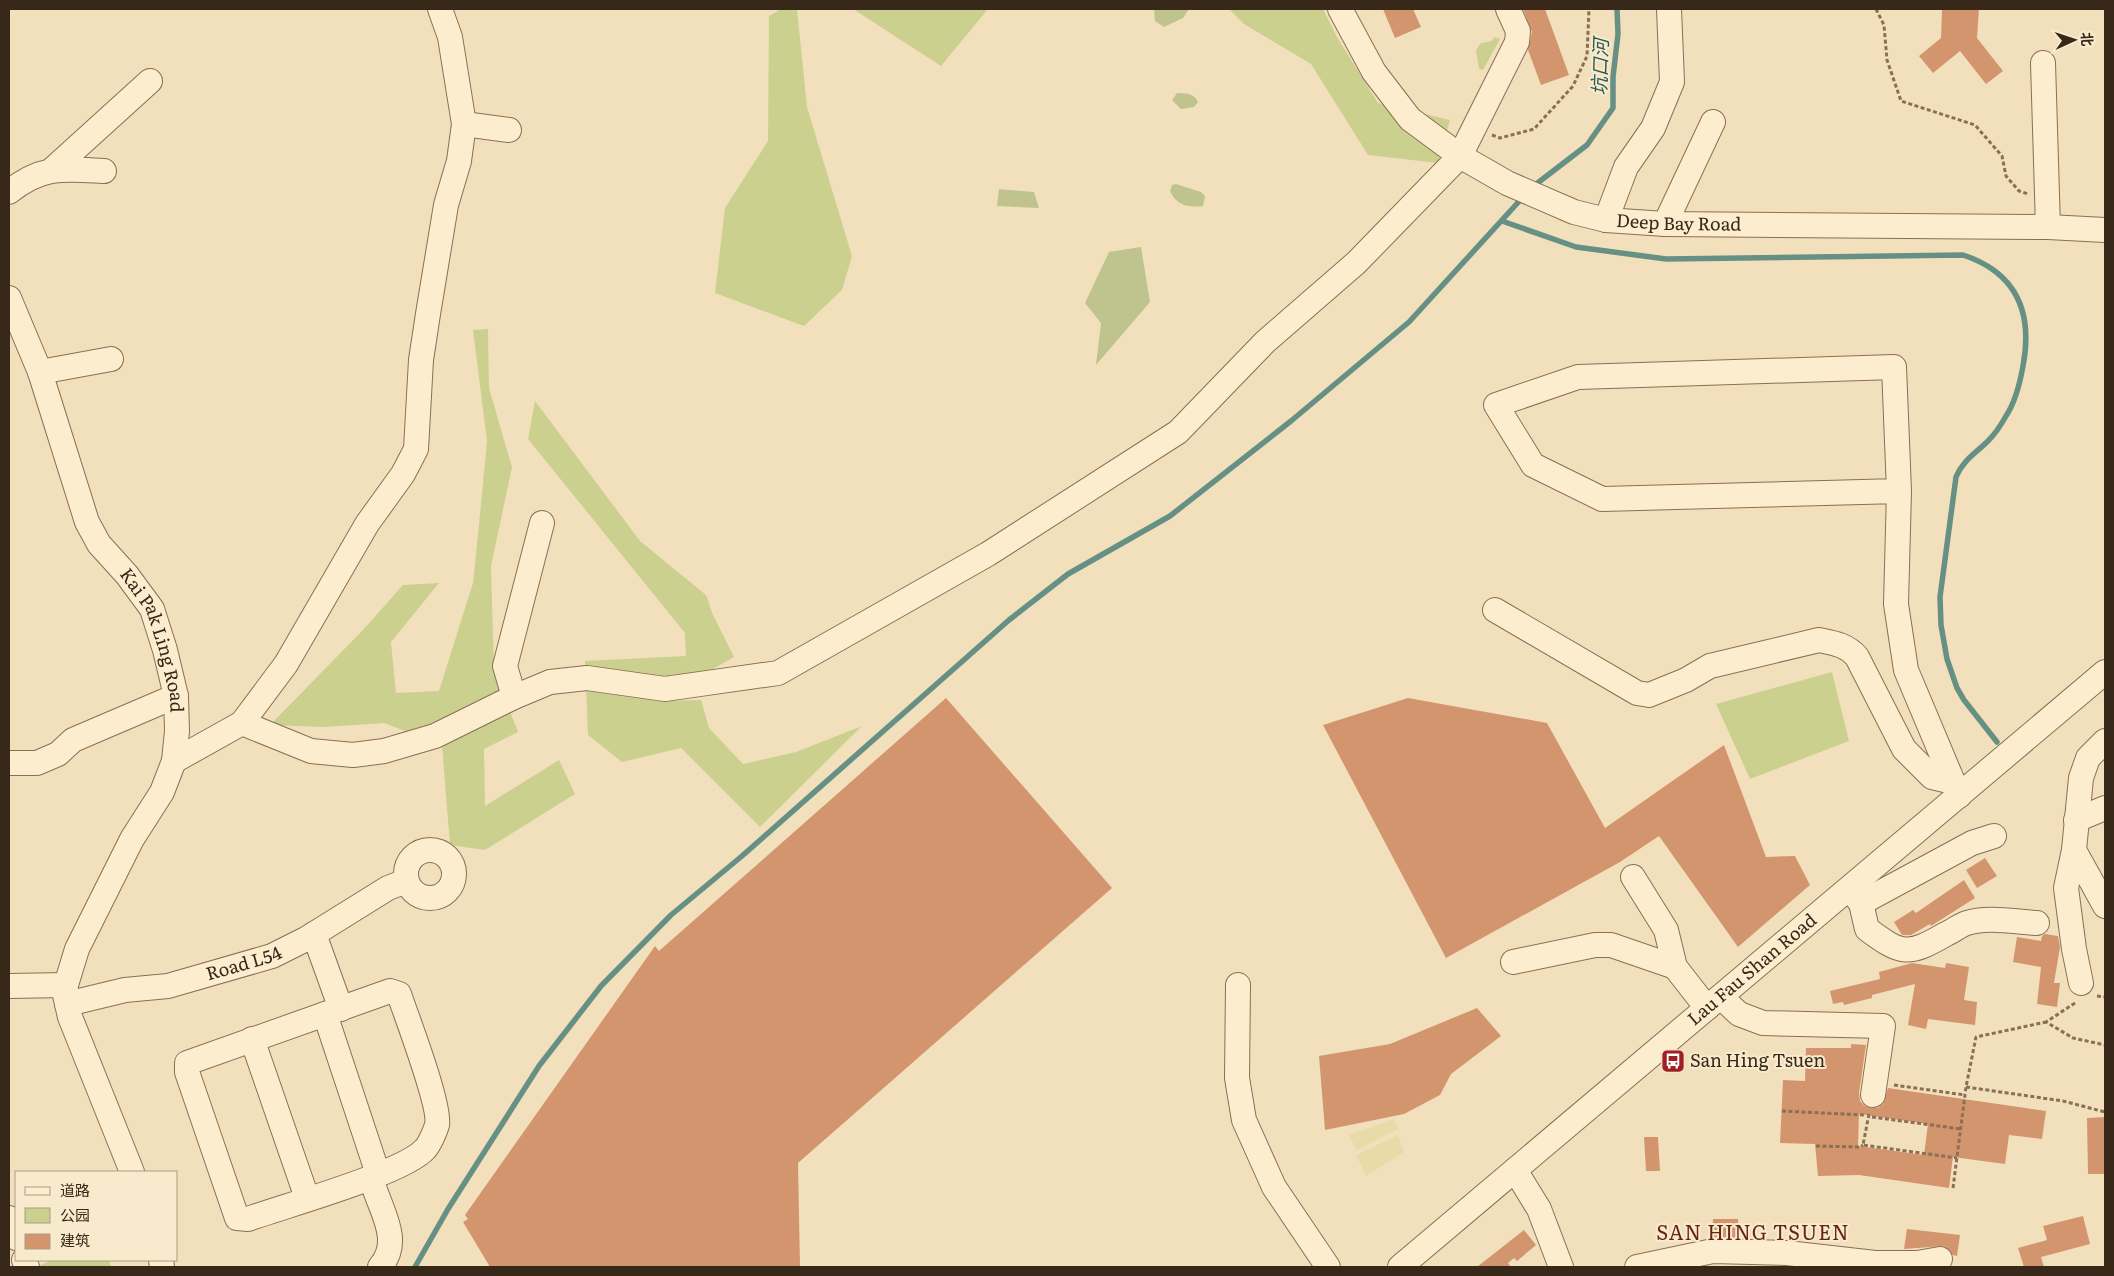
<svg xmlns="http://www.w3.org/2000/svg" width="2114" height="1276" viewBox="0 0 2114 1276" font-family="Literata,'Noto Sans SC',serif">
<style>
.farmland{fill:#e8dba8}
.green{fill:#cbd08f}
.cemetery{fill:#bfc48f}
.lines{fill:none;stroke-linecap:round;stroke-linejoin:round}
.stream{stroke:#679085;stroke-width:5.5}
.building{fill:#d3956e;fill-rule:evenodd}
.minor-casing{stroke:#8a6f54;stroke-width:26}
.path{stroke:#8a6f54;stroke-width:3;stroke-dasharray:4 2.5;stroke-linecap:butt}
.minor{stroke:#fcedcf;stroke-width:24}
.labels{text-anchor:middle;stroke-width:4;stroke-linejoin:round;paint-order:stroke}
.street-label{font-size:18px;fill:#38281a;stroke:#f8eacc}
.poi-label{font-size:18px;fill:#38281a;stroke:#f8eacc;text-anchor:start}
.water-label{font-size:19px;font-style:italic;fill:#285954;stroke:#f8eacc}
.quarter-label{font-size:20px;letter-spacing:1px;fill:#682416;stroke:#f8eacc}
</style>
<rect width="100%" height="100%" fill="#f2e0bc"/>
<path class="farmland" d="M1394 1119 1398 1129 1357 1150 1349 1135Z
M1398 1135 1404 1152 1366 1176 1356 1155Z"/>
<path class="green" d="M781 9H797L807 107 852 256 842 290 804 326 715 293 725 208 768 141 769 16Z
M853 9H988L941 66Z
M1229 9H1323L1337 37 1378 103 1450 120 1438 163 1368 155 1311 64 1244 24Z
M1494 37 1500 39 1483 70 1479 69 1476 50 1481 43 1492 41Z
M488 329 489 388 512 467 491 566 494 670 518 732 484 749 485 806 559 760 575 794 485 850 450 845 442 745 384 723 323 727 270 725 362 631 403 585 439 583 391 642 396 693 439 691 473 583 478 535 487 441 473 330Z
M535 401 640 541 706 595 713 615 734 657 656 701 701 700 709 728 743 764 796 752 862 726 760 827 681 748 622 762 588 735 585 661 686 656 685 633 528 439Z
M1832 672 1849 741 1750 779 1716 704Z
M53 1260H109L111 1267H35Z"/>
<path class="cemetery" d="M1154 9H1189L1183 18 1164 27 1155 21Z
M1177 93C1186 93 1194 93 1198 102L1194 107 1181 109 1172 100Z
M1176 184 1201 192 1205 196 1203 206C1188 208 1176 205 1170 191L1172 185Z
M999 189 1034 192 1039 208 997 206Z
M1141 247 1150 302 1096 365 1101 323 1085 303 1109 252Z"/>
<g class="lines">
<path class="stream" d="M1531 188 1587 145 1613 108V77L1618 34 1617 9
M1502 221 1576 247 1666 259 1963 255C2017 273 2033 313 2023 366 2020 383 2016 401 2006 416 2001 425 1995 434 1988 441 1976 453 1963 460 1956 477L1940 597 1941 625 1947 659 1957 688 1964 700 1997 742
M415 1267 448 1209 539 1066 601 986 671 915 742 856 1009 620 1068 574 1170 516 1291 421 1409 322 1523 197"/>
</g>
<path class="building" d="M1383 9H1413L1421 27 1395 38Z
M1523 9H1545L1569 75 1541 85 1528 50 1532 32Z
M1942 9H1979L1977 38 2003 71 1986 84 1960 51 1933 73 1919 56 1941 38Z
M946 698 1112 888 798 1163 800 1267H490L463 1222 468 1219 465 1215 655 946 659 951Z
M1408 698 1547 723 1605 828 1724 745 1766 857 1795 856 1810 885 1738 947 1659 836 1620 862 1446 958 1323 725Z
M1985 858 1997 876 1977 888 1966 870Z
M1964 880 1975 898 1931 926 1930 924 1911 935H1902L1894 922 1913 910 1916 913Z
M2045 934 2058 936 2060 947 2054 983H2060L2057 1007 2037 1004 2041 967 2013 962 2017 937 2041 941 2042 936Z
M1912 963 1945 968 1946 963 1969 967 1964 1000 1977 1002 1975 1025 1928 1019 1926 1029 1908 1025 1915 984 1872 995V998L1844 1005 1843 1002 1833 1004 1830 991 1880 979 1879 972Z
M1477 1008 1501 1036 1451 1074 1440 1095 1404 1114 1325 1130 1319 1056 1390 1044Z
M1851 1044 1866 1045 1859 1093 1860 1101 1865 1106 1878 1108 1883 1104 1888 1088 2046 1111 2042 1139 2009 1135 2005 1164 1953 1157 1949 1188 1859 1175 1818 1176 1815 1144 1780 1143 1783 1080 1805 1081 1806 1048H1851ZM1859 1114 1928 1124 1924 1155 1858 1146Z
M2105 1117V1174H2088L2087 1118Z
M1644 1137H1658L1660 1171H1646Z
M2083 1216 2090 1244 2041 1257 2044 1267H2024L2018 1248 2047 1240 2043 1226Z
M1713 1219H1738V1238L1712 1237Z
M1907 1229 1960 1235 1957 1256 1953 1255 1944 1246 1904 1249Z
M1524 1230 1536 1245 1517 1261 1514 1258 1508 1263 1511 1267H1477Z"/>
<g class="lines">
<g class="minor-casing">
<g id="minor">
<path id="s1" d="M1340 9 1374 72 1410 119 1460 156 1507 183 1574 212 1606 220 1665 224 2048 227 2105 230"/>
<path d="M2043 63 2048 227"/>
<path d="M464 124 509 130"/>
<path d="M53 169 150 81"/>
<path d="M9 192C42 165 65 169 104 171"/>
<path d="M1606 220 1626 167 1653 128 1672 82 1669 9"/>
<path d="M1665 224 1713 122"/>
<path id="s2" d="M9 298 40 372 87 522 99 544 127 575 152 609 165 650 176 696 177 731 174 761 162 792 132 839 77 949 66 985 65 995 70 1017 132 1172"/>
<path d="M40 372 111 359"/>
<path d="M1899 491 1602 499 1533 465 1496 405 1578 377 1894 367 1899 491 1896 604 1906 670 1959 796"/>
<path d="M1495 610 1637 693 1649 695 1686 680 1710 666 1819 640C1834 643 1847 645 1857 657L1904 749 1932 777 1953 782"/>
<path d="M514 697 505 666 542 523"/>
<path d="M242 723 311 751 353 755 384 751 435 736 514 697 550 682 587 678 665 689 778 673 988 554 1178 432 1265 342 1356 263 1460 156 1517 42 1518 31 1508 9"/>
<path d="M2105 741 2088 758 2081 778 2074 850 2105 906"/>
<path d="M174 761 242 723 286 664 367 524 403 474 416 449 421 360 428 314 446 205 459 161 464 124 450 37 440 9"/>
<path d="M9 763H37L58 754 73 740 176 696"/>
<path d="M2076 820 2105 808"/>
<circle cx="430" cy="874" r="24"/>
<path d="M2074 850 2066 888 2074 949 2081 983"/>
<path d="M1633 877 1666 930 1675 967 1707 1008"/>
<path d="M1850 890 1861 903 1972 843 1994 836"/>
<path d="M1861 903 1867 929C1902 955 1908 956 1946 934 1953 931 1960 925 1967 923 1987 916 2016 922 2037 923"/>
<path d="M314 934 341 1009"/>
<path d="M1513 962 1595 945H1611L1675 967"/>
<path d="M1238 985 1237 1078 1244 1120 1274 1187 1328 1267"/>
<path d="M9 986 66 985"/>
<path d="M390 991 399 994C407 1018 441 1106 437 1125 435 1132 429 1145 425 1149 404 1173 284 1206 248 1219L237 1218 187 1072V1063Z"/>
<path d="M1721 997 1739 1014 1763 1023 1883 1026 1873 1095"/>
<path id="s3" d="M67 1004 125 990 168 986 272 956 306 939 388 888 406 881"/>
<path d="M325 1014 378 1174"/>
<path d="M252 1039 307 1198"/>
<path d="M1515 1170 1539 1209 1561 1267"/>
<path d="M375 1190C384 1216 401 1243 380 1267"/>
<path d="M9 1218 16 1238"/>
<path d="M24 1260 27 1267"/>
<path d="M161 1260 162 1267"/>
<path id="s4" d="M1400 1267 2105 672"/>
<path d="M1637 1267 1713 1251 1787 1253 1875 1263H1917L1940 1259"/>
</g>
</g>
<path class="path" d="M1876 9 1884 25 1887 60 1901 101 1975 125 2002 156 2006 176 2019 191 2028 194
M1492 135 1500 138 1534 129 1573 86 1587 56 1589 9
M2097 996 2105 997
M2075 1003 2046 1022 2073 1038 2105 1045
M1894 1085 1965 1095
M1966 1087 2063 1101 2105 1112
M1782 1111 1864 1115
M1869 1114 1863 1145 1957 1158
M1872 1117 1961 1129
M1816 1146 1860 1147 1863 1145
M1953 1188 1966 1087 1976 1037 2046 1022"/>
<use href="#minor" class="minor"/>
</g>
<defs>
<g id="bus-square" transform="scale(1.25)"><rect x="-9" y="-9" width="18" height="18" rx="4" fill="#9f1f24" stroke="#f8eacc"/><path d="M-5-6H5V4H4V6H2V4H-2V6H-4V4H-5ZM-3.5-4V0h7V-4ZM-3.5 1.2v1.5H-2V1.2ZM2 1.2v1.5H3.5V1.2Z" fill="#fff"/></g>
</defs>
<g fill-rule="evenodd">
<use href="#bus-square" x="1673" y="1061"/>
</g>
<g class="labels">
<g class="street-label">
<text dy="6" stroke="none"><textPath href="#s1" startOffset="426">Deep Bay Road</textPath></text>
<text dy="6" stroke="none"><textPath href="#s2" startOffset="376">Kai Pak Ling Road</textPath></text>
<text dy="6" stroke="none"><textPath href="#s3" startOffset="182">Road L54</textPath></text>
<text dy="6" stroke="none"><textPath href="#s4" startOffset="461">Lau Fau Shan Road</textPath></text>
</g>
<g class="poi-label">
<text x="1690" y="1067">San Hing Tsuen</text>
</g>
<g class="water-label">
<text transform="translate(1600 67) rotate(-88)" y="7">坑口河</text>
</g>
<g class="quarter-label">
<text x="1753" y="1240">SAN HING TSUEN</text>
</g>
</g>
<rect width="2114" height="1276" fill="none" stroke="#38281a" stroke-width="20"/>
<rect x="15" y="1171" width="162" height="90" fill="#f8eacc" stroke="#ab9c85"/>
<rect x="25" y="1187" width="25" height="8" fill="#fcedcf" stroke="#ab9c85"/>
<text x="60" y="1196" font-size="15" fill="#38281a">道路</text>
<rect x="25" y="1208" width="25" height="15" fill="#cbd08f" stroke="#ab9c85"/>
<text x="60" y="1221" font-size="15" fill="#38281a">公园</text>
<rect x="25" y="1234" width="25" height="15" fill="#d3956e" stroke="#ab9c85"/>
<text x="60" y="1246" font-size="15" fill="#38281a">建筑</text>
<g transform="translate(2074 40) rotate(87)" stroke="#f8eacc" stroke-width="4" paint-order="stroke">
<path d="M0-4L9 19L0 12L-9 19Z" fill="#38281a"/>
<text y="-8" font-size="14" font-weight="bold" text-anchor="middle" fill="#38281a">北</text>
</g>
</svg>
